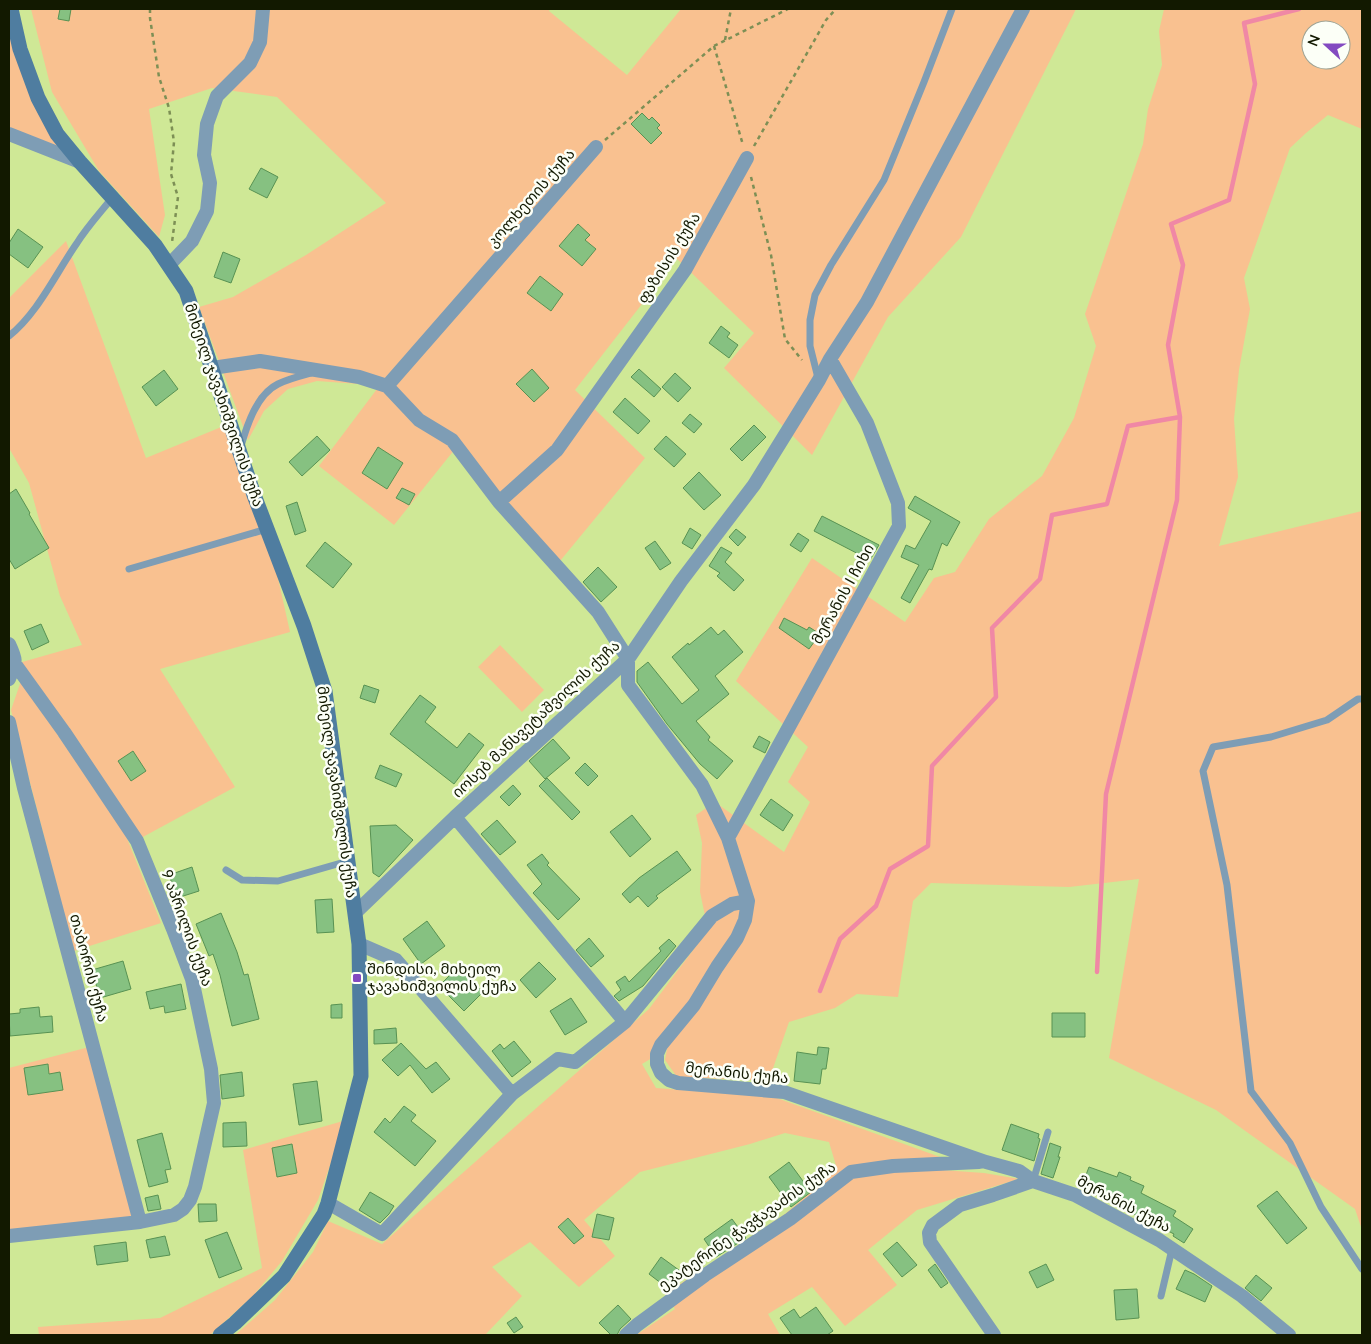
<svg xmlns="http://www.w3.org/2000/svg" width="1371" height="1344" viewBox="0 0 1371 1344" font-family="Lato,'Noto Sans Georgian',sans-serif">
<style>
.green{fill:#f9c190;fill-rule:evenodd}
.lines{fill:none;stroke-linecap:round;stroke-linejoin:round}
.stream{stroke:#f088a5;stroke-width:4.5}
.building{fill:#86c181;stroke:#589253}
.path{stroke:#7d8f55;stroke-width:2.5;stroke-dasharray:4 4;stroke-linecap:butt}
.lane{stroke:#7e9db5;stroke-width:7}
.street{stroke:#7e9db5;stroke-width:14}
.secondary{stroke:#4f7da0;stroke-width:15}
.poi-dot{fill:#834ac1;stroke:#fcfff7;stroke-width:2}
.labels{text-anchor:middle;stroke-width:5;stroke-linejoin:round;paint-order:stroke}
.street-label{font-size:15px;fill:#121900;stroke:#fcfff7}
.poi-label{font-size:15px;fill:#121900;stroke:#fcfff7;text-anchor:start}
</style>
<rect width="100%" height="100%" fill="#cfe896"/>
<path class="green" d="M9 9 20 49 80 162 9 134Z
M31 9H550L549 11 627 75 681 9H1076L961 237 888 317 812 455 724 368 754 333 677 259 575 390 645 458 560 561 455 449 394 525 319 466 377 389 359 384 317 381 288 389 264 411 248 440 199 307 233 297 306 255 386 203 277 97 212 88 149 109 165 215 159 237 99 171 52 92Z
M1164 9H1362V129L1328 115 1306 133 1290 148 1244 278 1250 309 1239 370 1234 419 1238 477 1219 546 1362 511V1230L1355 1209 1216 1110 1109 1058 1139 879 1069 887 931 883 913 901 898 997 857 994 835 1008 789 1022 770 1077 754 1080 677 1077 665 1060 667 1049 642 1064 656 1088 774 1097 940 1157 942 1170 984 1173 1019 1179 917 1210 868 1250 897 1285 845 1326 812 1287 768 1314 780 1335H636L675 1309 665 1294 785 1214 837 1169 829 1142 785 1133 750 1144 640 1172 584 1220 615 1256 579 1287 530 1242 492 1267 522 1296 485 1335H235L275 1300 313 1252 328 1221 382 1244 649 1009 708 930 700 892 702 843 696 815 715 802 784 852 810 802 788 782 808 747 736 681 812 558 905 622 934 578 955 572 989 519 1042 476 1074 418 1096 346 1085 314 1143 144 1148 109 1162 65 1159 31ZM1311 30H1341V60H1311Z
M66 241 146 458 231 423 267 529 290 632 160 669 235 787 141 838 15 664 82 645 60 596 29 483 9 448V298Z
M500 645 544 690 522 712 478 667Z
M21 681 124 831 161 923 74 951 11 710Z
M93 1046 140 1222 9 1236V1068Z
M343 1121 334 1154 318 1200 282 1261 253 1296 210 1335H39L38 1327 160 1318 262 1268 243 1150Z"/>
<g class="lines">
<path class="stream" d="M1097 972 1106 794 1177 500 1180 417
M820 991 840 939 876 906 890 869 928 846 932 766 996 697 992 628 1040 579 1052 515 1107 504 1128 426 1180 417 1168 345 1183 265 1171 224 1229 200 1255 84 1244 23 1299 9"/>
</g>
<path class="building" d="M60 9H71L69 21 58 19Z
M642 113 649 120 652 117 660 125 657 128 662 133 651 144 631 124Z
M261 168 278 177 267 198 249 189Z
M578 224 590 235 585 240 596 249 582 266 559 246Z
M18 229 43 247 28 268 9 254V243Z
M223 252 240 259 231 283 214 277Z
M540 276 563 294 551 311 527 293Z
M721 326 730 333 727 337 738 345 729 358 709 343Z
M532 369 549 388 534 402 516 384Z
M639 369 661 389 654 397 631 377Z
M164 370 178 389 156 406 142 387Z
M675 373 691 388 678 402 662 387Z
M625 398 650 421 638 434 613 412Z
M690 414 702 424 694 433 682 423Z
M754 425 766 437 742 461 730 449Z
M317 436 330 450 302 476 289 462Z
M666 436 686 454 674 467 654 449Z
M378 447 403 463 387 489 362 473Z
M699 472 721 495 704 510 683 488Z
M402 488 415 494 409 505 396 498Z
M16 489 30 513 29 514 49 548 15 569 9 559V494Z
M915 496 960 522 947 546 942 543 932 570 929 569 910 603 901 598 919 565 901 557 906 545 915 549 931 521 908 508Z
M297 502 306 531 295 535 286 506Z
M822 516 879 545 870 560 814 531Z
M690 528 701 535 692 549 682 543Z
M736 529 746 537 738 546 729 537Z
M798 533 809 540 801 552 790 545Z
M655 541 671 563 660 570 645 548Z
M325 542 352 564 333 588 306 566Z
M721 547 732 553 725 562 744 580 734 591 717 576 720 573 709 566Z
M598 567 617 587 601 602 583 582Z
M784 618 807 630 809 627 820 634 809 649 779 628Z
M41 624 49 642 32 650 24 631Z
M711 627 718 635 724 630 743 652 715 676 729 694 696 721 710 737 708 740 733 761 717 779 700 764 667 724 637 682V671L648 662 682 704 699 690 672 657 688 643 689 645Z
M364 685 379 690 375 703 360 698Z
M420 695 436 707 425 722 457 748 469 733 484 745 454 784 390 734Z
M759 736 770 742 765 753 753 747Z
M553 739 570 758 545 779 529 761Z
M133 751 146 771 131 781 118 761Z
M585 763 598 776 588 786 575 773Z
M380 765 402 774 396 787 375 778Z
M547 778 580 812 572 820 539 786Z
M513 785 521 794 509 806 500 797Z
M771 799 793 815 783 831 760 815Z
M632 815 651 839 630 857 610 832Z
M497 820 516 842 500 855 481 834Z
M396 825 413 840 379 877 373 873 370 826Z
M677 851 691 870 656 896 658 898 648 907 638 896 630 903 622 894 639 878Z
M542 854 549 863 547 865 580 899 558 920 533 893 542 884 527 865Z
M192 867 199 891 177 898 169 875Z
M332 899 334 932 317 933 315 900Z
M221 913 237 952 244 975 248 974 259 1019 232 1026 220 975 213 954 209 956 196 924Z
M427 921 445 946 421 964 403 939Z
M589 938 604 956 591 967 576 950Z
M669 939 676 946 643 986 619 1001 614 996 621 990 616 982 625 976 629 982 661 951 659 948Z
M123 961 131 989 100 998 92 970Z
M539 962 556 979 536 998 520 980Z
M458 967 483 992 464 1011 439 986Z
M181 984 186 1009 165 1013 164 1006 150 1009 146 992Z
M571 998 587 1022 565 1035 550 1011Z
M342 1004V1018H331V1005Z
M39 1007 40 1017 52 1016 53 1032 10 1036 9 1014 20 1013V1009Z
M1052 1013H1085V1037H1052Z
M396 1028 397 1043 374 1044V1030Z
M514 1041 531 1062 512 1077 492 1051 500 1044 504 1049Z
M401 1043 426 1069 436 1062 450 1079 432 1093 410 1065 398 1076 382 1060Z
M818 1047 829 1048 826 1069H822L820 1084 794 1081 797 1052 817 1055Z
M48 1064 49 1074 60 1072 63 1090 28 1095 24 1068Z
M242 1072 244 1096 222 1099 220 1075Z
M317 1081 322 1121 299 1125 293 1084Z
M404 1106 416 1115 411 1121 436 1141 415 1166 374 1132 385 1118 390 1123Z
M246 1122 247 1146 223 1147V1123Z
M1011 1124 1039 1134 1038 1138 1040 1139 1034 1161 1002 1150Z
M162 1133 171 1169 165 1170 168 1182 149 1187 137 1140Z
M1050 1143 1061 1147 1058 1157H1060L1053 1178 1041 1174Z
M292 1144 297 1173 277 1177 272 1148Z
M789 1162 811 1192 791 1207 769 1177Z
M1089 1167 1117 1177 1119 1172 1131 1177 1130 1180 1144 1186 1141 1193 1176 1211 1173 1216 1193 1229 1184 1243 1173 1236 1174 1234 1138 1216 1123 1210 1124 1208 1106 1200 1107 1198 1081 1188Z
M1277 1191 1307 1228 1287 1244 1257 1206Z
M370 1192 394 1206 389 1214 380 1223 359 1210Z
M158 1195 161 1209 148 1211 145 1198Z
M198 1204H216L217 1221 199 1222Z
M597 1214 614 1218 609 1240 592 1237Z
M568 1218 584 1236 574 1244 558 1227Z
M732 1219 746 1238 716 1257 704 1239Z
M227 1232 242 1269 219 1278 205 1240Z
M165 1236 170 1255 150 1258 146 1240Z
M126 1242 128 1261 97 1265 94 1246Z
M897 1242 917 1265 902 1277 883 1254Z
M661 1257 683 1273 670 1290 649 1274Z
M935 1264 948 1283 941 1288 928 1270Z
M1046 1264 1054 1280 1037 1288 1029 1272Z
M1185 1270 1194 1274 1212 1286 1205 1302 1176 1289Z
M1256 1275 1272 1288 1261 1301 1245 1288Z
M1137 1289 1139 1318 1116 1320 1114 1290Z
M618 1305 631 1319 620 1329 617 1335H611L599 1323Z
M816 1307 833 1331 827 1335H792L780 1318 794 1309 800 1318Z
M516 1317 523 1327 514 1333 507 1323Z"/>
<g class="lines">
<path class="path" d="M150 9V18L159 77 169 108 174 142 171 174 178 197 172 242
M725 40 731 9
M714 46 743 145
M605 140 714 46 788 9
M754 146 826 20 836 9
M751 177 771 255 785 339 802 360"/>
<path class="lane" d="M9 336C38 313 56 273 77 243 87 227 100 213 112 198
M818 378 810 346V320L815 295 831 265 884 180 924 82 952 9
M241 446C247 425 257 394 278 384 288 379 300 376 311 373
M129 569 267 529
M1362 699H1358L1327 720 1271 737 1213 747 1203 771 1227 885 1251 1091 1290 1143 1321 1207 1362 1269
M226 870 242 880 278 881 348 861
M1033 1181 1048 1132
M1161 1296 1172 1249"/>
<path class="street" d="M9 134 80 162
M169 265 192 241 207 211 210 183 204 155 207 124 217 96 250 63 260 42 263 9
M212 368 260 361 359 377 387 386 419 420 452 440 499 502 598 612 628 659V685L702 785 728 838 748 901 745 920 737 938 717 967 694 1005 661 1045 657 1054V1064L661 1073 669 1080 678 1083 784 1092 986 1162 1019 1171 1033 1181 1075 1195 1159 1240 1242 1296 1289 1335
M387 386 596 147
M499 502 557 450 685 270 747 158
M9 644C17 661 16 661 9 679
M9 722 24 788 140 1222
M455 817 625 1022
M728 838 899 526 898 503 867 423 830 359
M355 913 455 817 628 659 681 581 754 485 819 380 830 359 867 302 1023 9
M359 944 396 960 512 1094
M328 1203 382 1234 512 1094 558 1059 575 1062 625 1022 712 916 732 904 748 901
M9 1236 140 1222 174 1215 183 1209 190 1200 195 1187 214 1103 211 1069 192 979 173 929 137 841 64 732 15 664
M626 1335 637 1325 705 1275 790 1219 851 1172 893 1166 979 1162
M994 1335 930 1242 929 1233 933 1225 960 1205 993 1195 1033 1181"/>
<path class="secondary" d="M11 9 20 49 38 98 57 134 80 162 155 245 186 291 254 495 304 626 325 691 359 944 361 1076 328 1203 324 1214 284 1276 235 1323 220 1335"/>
</g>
<rect class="poi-dot" x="352" y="973" width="10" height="10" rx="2.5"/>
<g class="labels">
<g class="street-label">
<text transform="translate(531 198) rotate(-49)" y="5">კოლხეთის ქუჩა</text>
<text transform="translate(669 258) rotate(-58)" y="5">ფაზისის ქუჩა</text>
<text transform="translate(224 405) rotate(71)" y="5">მიხეილ ჯავახიშვილის ქუჩა</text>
<text transform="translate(843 594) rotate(-61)" y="5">მერანის I ჩიხი</text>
<text transform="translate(536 719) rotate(-43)" y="5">იოსებ მანსვეტაშვილის ქუჩა</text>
<text transform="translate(337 792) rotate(82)" y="5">მიხეილ ჯავახიშვილის ქუჩა</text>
<text transform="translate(187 928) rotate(70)" y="5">9 აპრილის ქუჩა</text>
<text transform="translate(89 968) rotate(75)" y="5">თაბორის ქუჩა</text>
<text transform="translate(737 1073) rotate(6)" y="5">მერანის ქუჩა</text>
<text transform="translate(1124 1204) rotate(28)" y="5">მერანის ქუჩა</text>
<text transform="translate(747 1226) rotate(-35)" y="5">ეკატერინე ჭავჭავაძის ქუჩა</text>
</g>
<g class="poi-label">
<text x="367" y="974">შინდისი, მიხეილ<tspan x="367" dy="17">ჯავახიშვილის ქუჩა</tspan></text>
</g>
</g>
<rect width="1371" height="1344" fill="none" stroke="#121900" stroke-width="20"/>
<g transform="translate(1326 45) rotate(291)"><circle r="24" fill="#fcfff7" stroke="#9ea394"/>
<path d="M0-4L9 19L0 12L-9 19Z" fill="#834ac1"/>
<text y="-8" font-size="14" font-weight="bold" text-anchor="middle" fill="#121900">N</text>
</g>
</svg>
